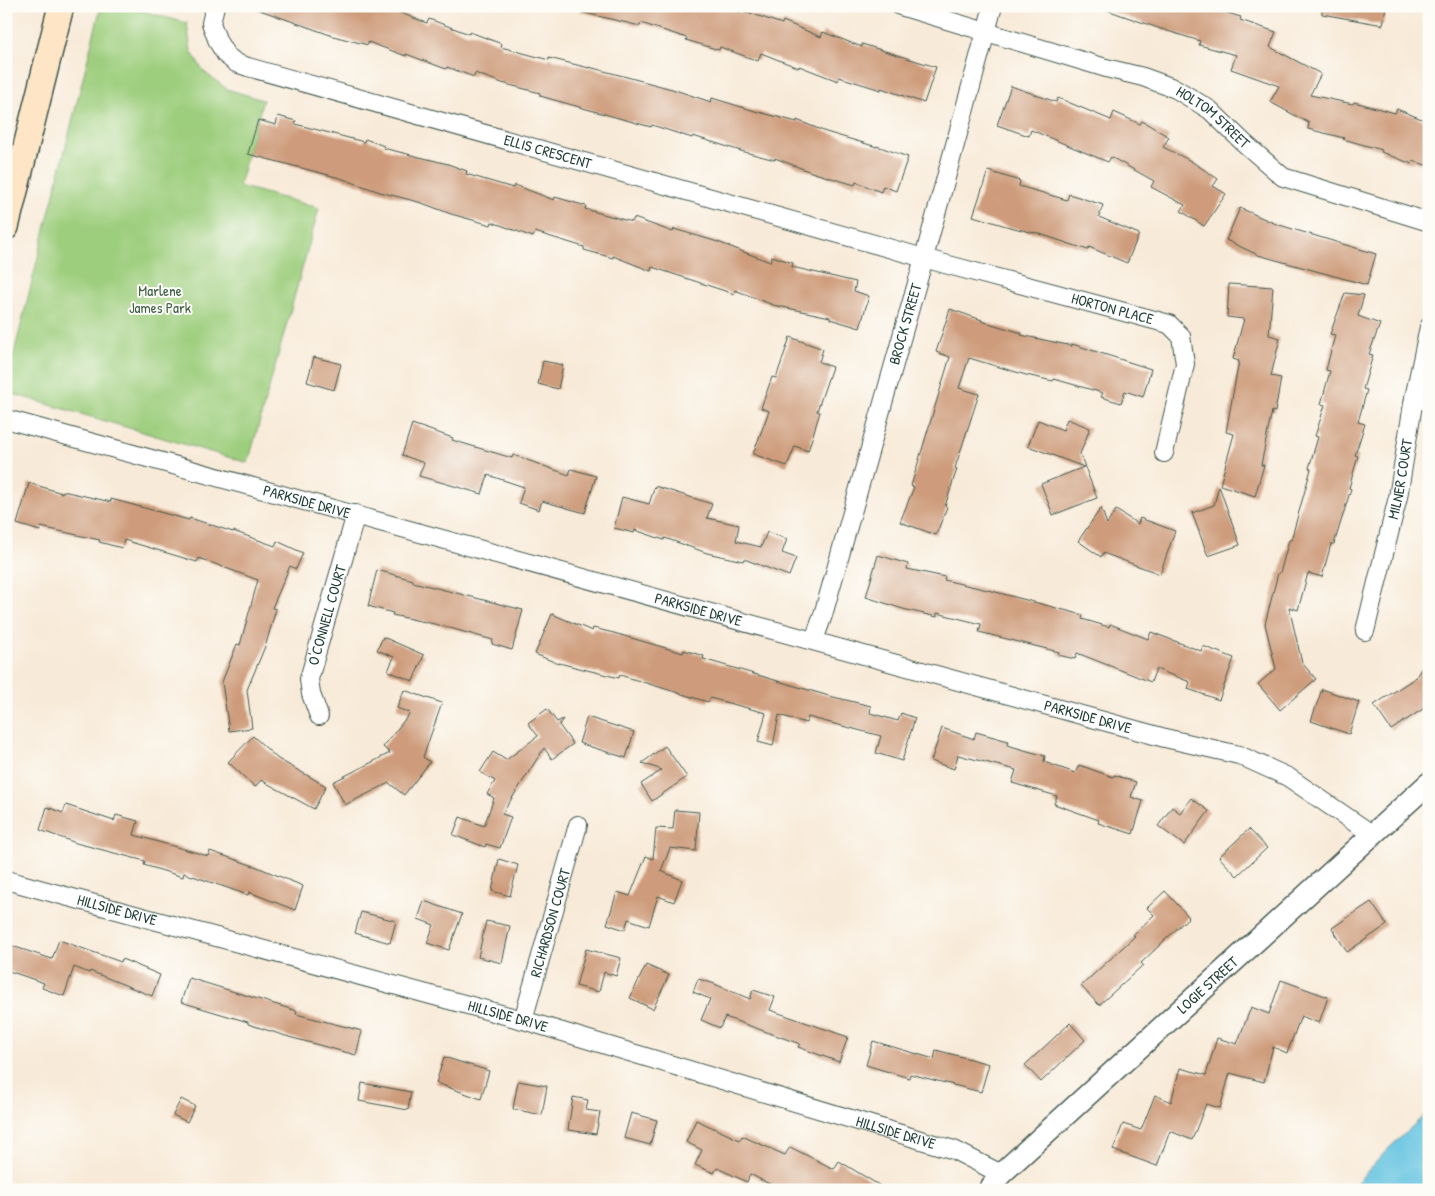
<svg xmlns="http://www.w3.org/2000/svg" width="1435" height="1196" viewBox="0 0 1435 1196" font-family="'Patrick Hand',sans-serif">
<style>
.green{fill:#9dce7d;stroke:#5e8658}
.water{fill:#62c2e0;stroke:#40808a}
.building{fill:#ce9c7c}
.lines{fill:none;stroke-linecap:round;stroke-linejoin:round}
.minor-casing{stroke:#40574d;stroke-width:20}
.tertiary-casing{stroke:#40574d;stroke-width:24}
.secondary-casing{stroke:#40574d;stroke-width:28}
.minor{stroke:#fff;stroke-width:18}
.tertiary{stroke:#fff;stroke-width:21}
.secondary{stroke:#fde5c5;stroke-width:25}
.labels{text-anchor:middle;stroke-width:4;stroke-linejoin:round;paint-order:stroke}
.street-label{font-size:15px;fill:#1f3d34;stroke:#fdfcf7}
.park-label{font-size:15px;fill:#3e6146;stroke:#fdfcf7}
</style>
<rect width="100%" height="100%" fill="#fdfcf7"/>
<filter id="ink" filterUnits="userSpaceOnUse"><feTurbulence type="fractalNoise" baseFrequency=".02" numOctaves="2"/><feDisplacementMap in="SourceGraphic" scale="10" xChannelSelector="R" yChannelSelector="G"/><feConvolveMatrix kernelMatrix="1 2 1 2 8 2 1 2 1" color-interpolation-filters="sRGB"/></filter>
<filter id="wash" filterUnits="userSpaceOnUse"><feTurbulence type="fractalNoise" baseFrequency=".0096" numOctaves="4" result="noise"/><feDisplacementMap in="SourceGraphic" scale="20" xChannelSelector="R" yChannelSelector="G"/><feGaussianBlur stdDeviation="1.12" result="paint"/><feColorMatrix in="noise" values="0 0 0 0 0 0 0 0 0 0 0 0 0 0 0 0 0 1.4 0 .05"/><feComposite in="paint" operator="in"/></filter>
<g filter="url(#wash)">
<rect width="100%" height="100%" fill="#f8ead8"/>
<path class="green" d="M101 6H124L187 23 191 51 204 72 227 89 263 100 239 186 319 208 248 463 6 392V385Z"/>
<path class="water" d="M1429 1111V1190H1350L1388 1149Z"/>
<g id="blocks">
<path class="building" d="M257 6H382L427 23 429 19 469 34 470 32 502 44 501 47 549 60V58L589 68V67L672 89 711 102 712 98 755 111 797 122V120L826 132 877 147V146L908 157 896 191 883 186 881 192 856 182 855 185 811 172 775 158V160L741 151 693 136 692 138 652 125 651 127 540 96V93L502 83 475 73 474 77 447 67 446 69 406 54V56L368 42V45L333 36 257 9Z
M582 6H722L740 12 741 10 782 24 783 21 821 37 823 32 862 47V44L936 67 924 103 881 88V90L839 77 838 81 799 66V68L761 53 758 61 720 47 719 50 686 40 687 38 641 23 640 26 581 12Z
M1104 6H1204L1241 17 1240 20 1276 32 1270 47 1321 74 1310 95 1353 104 1354 102 1395 113 1397 109 1429 122V166L1413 161 1412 164 1381 152 1382 150 1343 139 1344 138 1308 129 1309 123 1270 102 1279 86 1231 69 1236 55 1199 45 1200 41 1161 29 1104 9Z
M1322 6H1386L1383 25 1322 14Z
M1011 86 1056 102 1058 98 1111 120 1114 112 1140 124 1142 121 1169 137 1163 147 1191 161 1218 179 1213 186 1226 194 1204 226 1181 211 1185 205 1151 187 1154 181 1111 157 1108 162 1031 130 1029 136 997 125Z
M278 116 296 121 295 124 364 142 365 139 384 146 383 148 448 164 467 171 466 174 513 188 515 185 554 200 555 197 586 206 585 209 632 222 634 218 673 232 674 229 718 242 770 262 772 256 793 263 792 267 856 282 854 291 869 296 860 328 830 319V317L773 305 735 290 734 294 652 267 651 271 613 256V258L584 250V247L535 232 533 237 492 222 491 225 451 214 422 203 380 192 340 178 248 154 258 120 276 125Z
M988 171 1020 181 1019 186 1067 200 1069 194 1103 205 1099 217 1139 234 1127 263 1089 247 1088 250 1034 232V233L1006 226 973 216Z
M1240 208 1276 224 1376 254 1367 285 1258 255 1226 240Z
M1229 284 1273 287 1269 335 1280 338 1271 376 1281 378 1275 412 1272 411 1261 465H1264L1255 496 1220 485 1234 434 1226 432 1239 361 1233 359 1244 319 1227 317Z
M1345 293 1364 295 1358 316 1380 324 1369 354 1373 355 1363 389 1367 390 1358 422 1365 424 1355 455 1358 456 1349 488 1351 489 1334 544H1331L1322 577 1308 573 1298 610 1289 607 1302 663 1316 679 1280 710 1258 684 1276 669 1265 624 1278 573H1280L1289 540H1291L1311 469 1309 468 1318 437 1315 436 1325 405 1321 404 1330 371 1326 370 1335 335 1330 334Z
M950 309 982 320 981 321 1022 333 1021 335 1072 346V344L1151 369 1143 397 1125 391 1121 403 1101 397 1103 393 1054 379 1053 381 1026 375 969 358 959 388 979 394 955 468 957 469 945 506 947 507 936 535 900 522 914 487 911 486 950 357 936 352Z
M790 337 823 349 819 362 832 367 817 411 820 412 808 451 795 446 787 466 753 454 769 411 761 408 772 377 776 378Z
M314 357 341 364 334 390 307 382Z
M543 361 563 365 558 389 538 384Z
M1067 419 1090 428 1080 454 1097 498 1053 515 1041 484 1084 467 1028 446 1038 420 1063 430Z
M412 424 453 438 452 440 512 458 513 455 569 475 571 469 596 476 585 513 542 501 539 510 519 503 524 487 488 475 482 494 419 476 424 463 402 455Z
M29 483 62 493 63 491 111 502V499L189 520 190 518 233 532V531L275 546 277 541 303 553 296 569 290 566 272 608 276 609 266 644 247 690 252 728 229 731 222 682 237 644 240 645 258 580 199 558 197 562 124 540 122 548 99 542 100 540 41 527 40 531 17 524Z
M655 486 712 504 707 518 739 525 736 541 761 547 767 532 787 539 782 553 796 558 789 576 744 559 743 561 707 553 665 538 664 540 635 530 634 533 614 528 622 497 649 504Z
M1219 486 1240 545 1208 556 1192 513 1214 505Z
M1101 508 1107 524 1116 510 1138 524 1140 518 1175 531 1160 574 1103 553 1101 557 1078 541Z
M878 555 908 564 907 569 945 577 944 580 992 591 1083 615 1082 619 1109 627 1110 624 1148 639 1151 632 1201 651 1203 646 1234 658 1219 700 1188 689 1190 682 1156 669 1151 682 1077 653 1075 659 1058 655 1059 652 979 632 981 624 937 613V617L903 609 866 597Z
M377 570 413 580V582L523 610 512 650 492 644 493 640 439 625 392 615 393 613 368 606Z
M552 614 592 631 593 628 614 633 683 653 684 650 704 656 703 659 829 696 871 706 870 713 898 721 901 713 915 718 902 761 876 753 881 736 808 717 806 723 779 715 773 746 758 742 766 713 710 698 708 702 620 675 619 678 559 663V664L535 654Z
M383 637 424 655 413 681 388 671 394 657 377 650Z
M1429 658V705L1391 730 1374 705 1415 678Z
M1322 689 1359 702 1349 734 1311 721Z
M404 690 442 703 423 757 430 762 404 795 389 783 345 805 333 782 390 753 383 747 410 713 397 708Z
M547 709 557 722 563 719 559 725 573 744 552 759 544 748 502 814 511 817 500 848 486 844 485 847 453 835 460 817 484 826 494 798 487 794 495 781 480 772 493 752 506 760 538 736 528 723Z
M587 717 634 732 626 758 579 743Z
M942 728 974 739 976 732 1008 741 1007 745 1045 756 1044 762 1075 773 1079 765 1113 777 1114 775 1136 782 1131 797 1143 801 1133 834 1098 823 1099 820 1054 804 1057 796 1012 783 1016 770 958 755 954 769 931 761Z
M253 736 278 759 326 786 314 809 261 780 255 787 228 762Z
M665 746 687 777 652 801 641 784 662 770 642 763Z
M1191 798 1209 811 1184 845 1158 826 1172 807 1180 813Z
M66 805 114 821 116 815 138 821 134 835 208 856 210 851 257 867 303 886 295 910 249 892 248 895 184 873 183 877 144 865 145 861 76 843 40 830 47 807 63 813Z
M675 810 699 812 696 851 670 848 661 871 682 880 674 902 658 896 649 926 628 919 625 930 607 924 617 892 630 896 646 856 653 859 656 828 673 829Z
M1249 829 1267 848 1237 876 1219 857Z
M499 859 518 865 510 896 492 891Z
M1165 891 1189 917 1141 963 1143 965 1099 1005 1081 986 1135 936 1133 935 1154 915 1147 908Z
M424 901 462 914 449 950 427 943 434 925 418 919Z
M1371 902 1387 925 1347 952 1332 928Z
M361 912 396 921 390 943 355 933Z
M486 921 510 926 502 963 478 957Z
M59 940 121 962 122 959 160 975 152 996 90 971 89 973 74 967 64 996 42 988 44 983 6 970V944L52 959Z
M586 949 621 958 616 976 604 972 599 992 576 986Z
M646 965 669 975 653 1009 630 998Z
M189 978 297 1011 296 1014 362 1031 356 1055 289 1037 248 1024V1022L181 1002Z
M698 979 712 983 750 999 753 990 775 997 770 1010 848 1037 839 1062 798 1047 800 1044 725 1017 720 1028 701 1020 710 999 693 992Z
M1281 980 1328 997 1319 1023 1301 1016 1287 1053 1273 1047 1264 1082 1230 1073 1220 1108 1206 1104 1192 1140 1170 1131 1157 1166 1113 1150 1123 1124 1141 1130 1155 1095 1171 1102 1180 1068 1206 1075 1217 1038 1237 1044 1251 1007 1269 1014Z
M1070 1023 1085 1040 1041 1082 1025 1065Z
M873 1041 934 1059 936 1050 989 1064 981 1092 910 1074 909 1078 866 1065Z
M444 1057 489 1071 481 1099 436 1083Z
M518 1081 547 1086 542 1115 513 1109Z
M362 1083 411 1092 408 1110 359 1101Z
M573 1097 588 1100 586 1110 600 1112 596 1134 568 1130Z
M181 1099 195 1106 187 1122 173 1115Z
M631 1113 657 1120 650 1145 624 1138Z
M696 1120 740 1140 742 1136 785 1155 790 1147 834 1169 839 1161 887 1190H781L750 1174 747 1182 717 1168 714 1173 695 1165 702 1150 686 1142Z"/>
</g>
</g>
<g filter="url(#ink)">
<use href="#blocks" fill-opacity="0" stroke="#40574d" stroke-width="1"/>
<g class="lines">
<g class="minor-casing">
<g id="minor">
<path id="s1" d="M215 6 211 23 218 42 226 55 236 63 248 67 945 264 1169 324 1181 336 1185 364 1164 453"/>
<path id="s2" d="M900 6 1106 68 1143 77 1176 89 1210 110 1243 142 1283 177 1429 222"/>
<path d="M1414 398 1429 402"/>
<path id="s3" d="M6 419 1165 738 1239 755 1288 777 1373 835"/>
<path id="s4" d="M1365 631 1398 497 1414 398 1429 327"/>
<path id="s5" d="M814 640 823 615 919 276 993 6"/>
<path id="s6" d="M319 716 311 694 309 679 356 514"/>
<path id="s7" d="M6 880 523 1020 954 1150 1001 1174"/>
<path id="s8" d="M523 1020 578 825"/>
</g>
</g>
<g class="tertiary-casing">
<g id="tertiary">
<path id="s9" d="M989 1190 1001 1174 1429 783"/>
</g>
</g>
<g class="secondary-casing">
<path id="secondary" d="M6 227 61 6"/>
</g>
<use href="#minor" class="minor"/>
<use href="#tertiary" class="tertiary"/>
<use href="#secondary" class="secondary"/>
</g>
</g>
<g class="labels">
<g class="street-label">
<text dy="5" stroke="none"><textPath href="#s2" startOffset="335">HOLTOM STREET</textPath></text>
<text dy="5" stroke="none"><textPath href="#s1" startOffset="390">ELLIS CRESCENT</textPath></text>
<text dy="5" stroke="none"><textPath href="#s1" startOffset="976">HORTON PLACE</textPath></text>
<text dy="5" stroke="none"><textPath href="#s5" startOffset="329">BROCK STREET</textPath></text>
<text dy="5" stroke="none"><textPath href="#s4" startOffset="156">MILNER COURT</textPath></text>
<text dy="5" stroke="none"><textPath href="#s3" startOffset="312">PARKSIDE DRIVE</textPath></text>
<text dy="5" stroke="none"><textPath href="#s3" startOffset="718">PARKSIDE DRIVE</textPath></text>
<text dy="5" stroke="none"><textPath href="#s6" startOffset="105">O'CONNELL COURT</textPath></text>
<text dy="5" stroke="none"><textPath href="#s3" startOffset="1122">PARKSIDE DRIVE</textPath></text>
<text dy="5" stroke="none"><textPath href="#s7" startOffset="115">HILLSIDE DRIVE</textPath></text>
<text dy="5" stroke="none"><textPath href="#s8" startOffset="101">RICHARDSON COURT</textPath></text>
<text dy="5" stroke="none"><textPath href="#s9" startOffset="300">LOGIE STREET</textPath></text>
<text dy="5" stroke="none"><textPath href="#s7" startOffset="520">HILLSIDE DRIVE</textPath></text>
<text dy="5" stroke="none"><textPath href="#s7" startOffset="925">HILLSIDE DRIVE</textPath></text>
</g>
<g class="park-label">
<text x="160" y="296">Marlene<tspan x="160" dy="17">James Park</tspan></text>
</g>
</g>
<rect width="1435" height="1196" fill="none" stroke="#fdfcf7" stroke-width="25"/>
</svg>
